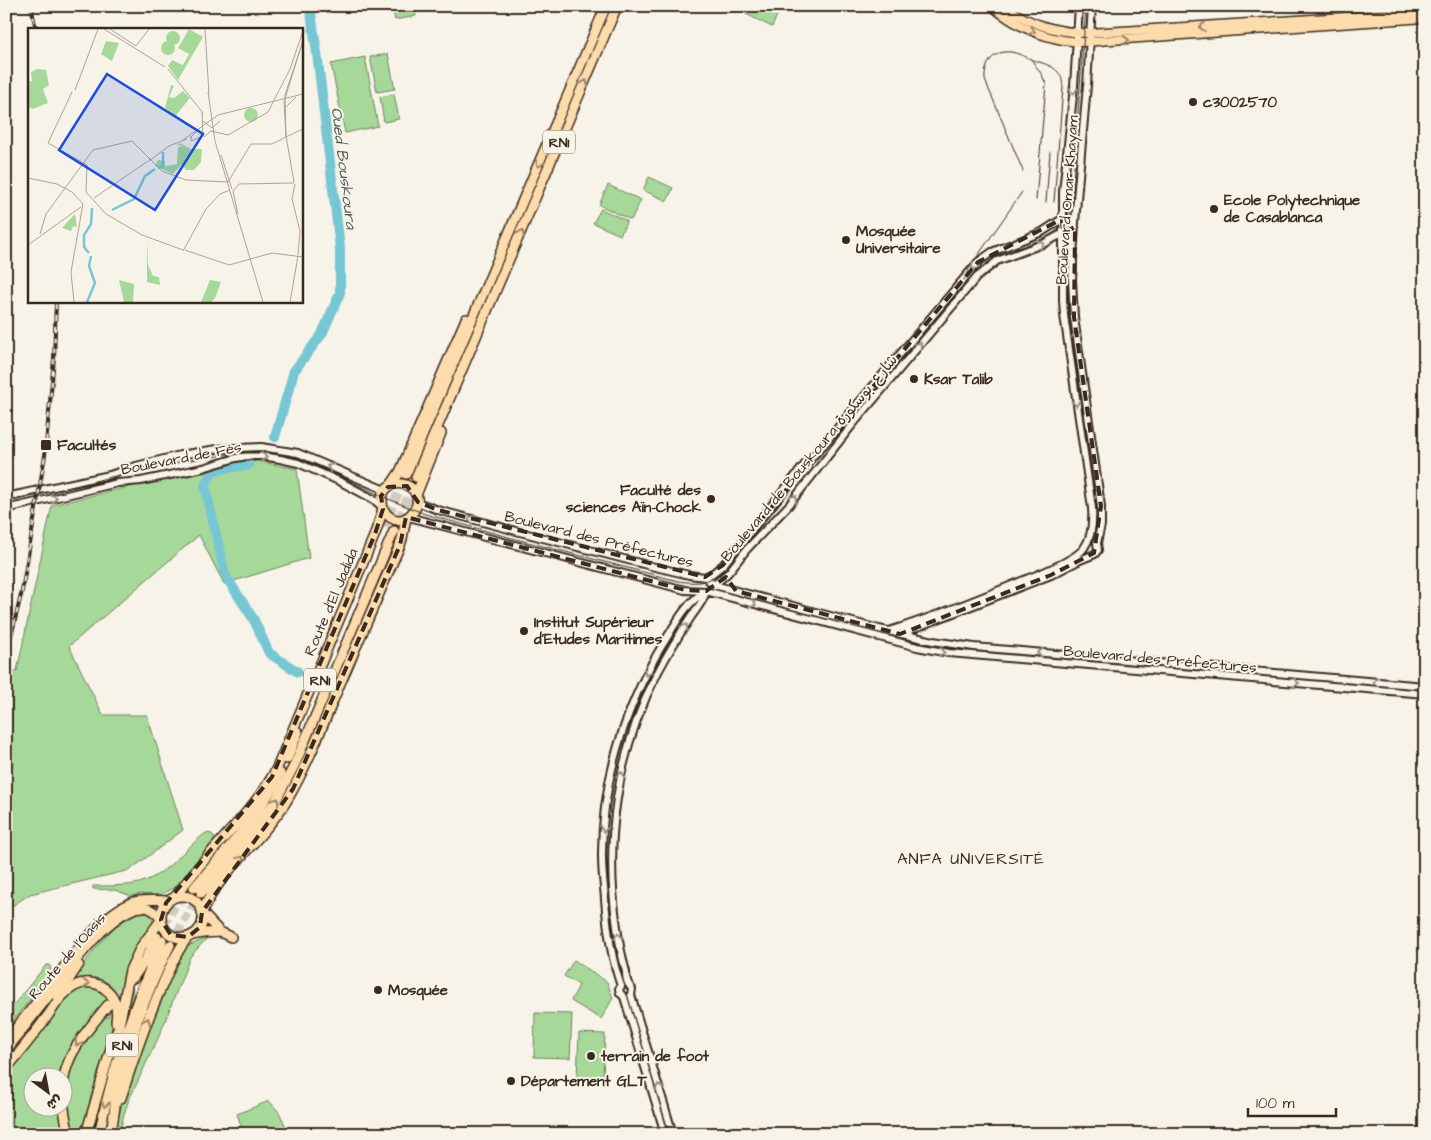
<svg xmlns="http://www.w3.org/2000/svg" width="1431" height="1140" viewBox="0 0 1431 1140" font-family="'Architects Daughter','Playpen Sans Arabic',sans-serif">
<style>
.green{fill:#a6d89a;stroke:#70815c}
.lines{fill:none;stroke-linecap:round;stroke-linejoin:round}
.river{stroke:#77c6d4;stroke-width:10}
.highway-tunnel{stroke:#d1cbc0;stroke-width:9;stroke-dasharray:9 4.5;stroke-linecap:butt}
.minor-casing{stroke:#3b2a1e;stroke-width:10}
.major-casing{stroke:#3b2a1e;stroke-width:11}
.highway-casing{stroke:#3b2a1e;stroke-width:12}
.minor{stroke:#f7f3e8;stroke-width:6}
.major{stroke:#fcdcac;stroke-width:8}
.highway{stroke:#fcdcac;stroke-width:9}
.tram{stroke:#3b2a1e;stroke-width:1}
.rail-casing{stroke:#3b2a1e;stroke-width:4}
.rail{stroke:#f7f3e8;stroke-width:2;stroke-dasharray:5.5;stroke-linecap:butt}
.oneway{stroke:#9c8365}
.oneway2{stroke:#998e83}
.marked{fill:none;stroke:#3b2a1e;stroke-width:4;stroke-dasharray:10 6;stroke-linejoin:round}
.poi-dot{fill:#3b2a1e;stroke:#f7f3e8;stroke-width:2}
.labels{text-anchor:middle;stroke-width:4;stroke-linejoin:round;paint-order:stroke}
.shield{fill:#f7f3e8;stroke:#73665b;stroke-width:1}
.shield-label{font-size:14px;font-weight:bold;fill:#3b2a1e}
.poi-label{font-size:15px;font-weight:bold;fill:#3b2a1e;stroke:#f7f3e8;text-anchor:start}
.street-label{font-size:15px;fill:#3b2a1e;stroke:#f7f3e8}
.water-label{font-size:16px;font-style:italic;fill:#4d5955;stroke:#f7f3e8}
.neighbourhood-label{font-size:16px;letter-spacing:1px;fill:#3b2a1e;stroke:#f7f3e8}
.inset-river{fill:none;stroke:#77c6d4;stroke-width:2.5}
.inset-road{fill:none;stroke:#aca397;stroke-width:1}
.view{fill:#1d4ed8;fill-opacity:0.15;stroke:#1d4ed8;stroke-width:2.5}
.inset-edge{fill:none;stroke:#3b2a1e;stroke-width:2.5}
</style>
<rect width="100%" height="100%" fill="#f7f3e8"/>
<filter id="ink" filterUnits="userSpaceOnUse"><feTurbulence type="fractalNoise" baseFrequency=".02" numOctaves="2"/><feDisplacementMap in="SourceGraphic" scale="10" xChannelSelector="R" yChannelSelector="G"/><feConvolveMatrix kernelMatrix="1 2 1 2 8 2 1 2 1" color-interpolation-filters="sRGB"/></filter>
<g filter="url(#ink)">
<path class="green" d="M392 6H415L416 16 395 20Z
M749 6H767L779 11 772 27 746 14Z
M388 54 395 89 377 92 370 57Z
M365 57 378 126 345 133 331 64Z
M394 94 399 119 384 122 380 97Z
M649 177 673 188 667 201 643 190Z
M608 185 641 200 631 220 599 205Z
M601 209 627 221 620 235 593 223Z
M258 461 297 469 309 558 224 584 199 535 69 646 103 715H147L183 830 130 870 30 894 6 910V671H17L52 505 210 468Z
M206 833 212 834 214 837V841L193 866 180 884 160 895 155 896 140 894 131 896 115 890 93 889V886C106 886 121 886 135 884 165 878 183 849 206 833Z
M140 912C147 912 153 915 153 923 152 930 138 945 134 952 125 967 122 984 120 1001 112 977 93 973 72 984L71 982C90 956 108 925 140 912Z
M155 934 132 978 133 995 124 1025H123L135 963Z
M207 938 190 957 160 1034 128 1102 123 1117 120 1134H115C126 1073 156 1009 182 952L188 946Z
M574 960 607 982 613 998 601 1019 571 1001 579 985 564 976Z
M46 965H49L51 968 48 978 6 1029V1014Z
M94 986 108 996 107 1000C88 1027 67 1043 60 1077L32 1078V1108H59L64 1134H6V1077L66 999 79 988Z
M113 1008 112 1027 82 1134H71L70 1127 66 1081 77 1051 108 1009 106 1017 107 1018Z
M535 1013 572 1014 570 1058 534 1057Z
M579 1033 605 1034 603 1078 577 1077Z
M269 1101 279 1112 288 1131 352 1129 519 1134H244L237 1114Z"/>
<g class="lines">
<path class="river" d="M275 437 294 371 322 334 340 293V248L317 53 310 6
M248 465 214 470 205 485 225 575 254 620 269 653 298 672"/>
<path class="highway-tunnel" d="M384 527 406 474
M394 531 416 477
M157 937 173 909 190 885
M170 945 201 893
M109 1003 130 982"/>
<g class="minor-casing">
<path id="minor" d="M6 497 110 475 136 466 180 455 217 449 261 447 298 453 385 490
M417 502 438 510 516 531 651 566 689 575 705 577 714 585 879 629 933 641 974 647 1425 686
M6 509 118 483 141 481 203 468 236 458 247 456H262L280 459 298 463 341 482 373 499 381 506
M409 517 685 590 706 591 917 647 949 653 1425 694
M705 577 713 573 723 565 806 463 818 451 978 262 992 252 1042 232 1062 219 1075 222
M714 585 728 573 747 549 789 505 854 423 977 277 997 261 1045 243 1075 227
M889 631C933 617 976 600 1019 582 1034 576 1075 561 1084 548 1092 537 1093 522 1092 508L1064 315 1063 300V192L1074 86 1079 6
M902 633 1051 575 1080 560 1095 554 1098 550 1097 543 1101 525V506L1074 317 1072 280 1075 222 1087 85 1092 6
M621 986C611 958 607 928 605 899 604 886 602 872 602 858 601 783 625 706 663 644 675 625 686 602 706 591
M621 986 619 989 620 993 624 997
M624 997 665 1134
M673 1134 631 995 632 989C631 987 629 986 628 983 627 981 626 975 626 972 622 957 619 943 617 927 604 840 617 751 658 672 668 653 679 635 691 617 697 608 704 601 706 591"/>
</g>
<g class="major-casing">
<path id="major" d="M992 6C1018 28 1049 41 1083 42L1425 18
M1005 6C1029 25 1060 33 1089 33L1425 12
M58 997 79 965
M6 1040C22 1020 38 1000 54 980 73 955 102 913 132 902 144 898 157 901 170 900
M6 1051C22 1031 38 1010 54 990 73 965 107 916 138 908 148 906 156 911 161 919"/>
</g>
<g class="highway-casing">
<path id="highway" d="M406 474 606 6
M416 477 617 6
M391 485 400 472 466 319
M416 495 441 433
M287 759 298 732
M194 888C223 853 261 815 280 773
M201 893 262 820 275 802 295 764 394 531
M161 917a21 21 0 1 1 42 0a21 21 0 1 1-42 0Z
M175 897C186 883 197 868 209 855 233 827 260 801 277 768L375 534C377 527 380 520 382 512 384 503 378 495 388 487 393 483 400 483 406 485 435 497 401 540 383 509
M202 912C221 869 263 840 287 800 308 764 323 724 339 686 359 639 380 592 400 545L402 539 406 518
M202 913 220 932 231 937
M192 935 203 933 220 932
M133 978 144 962 157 937
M6 1069C21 1051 35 1033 49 1014 56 1004 63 992 75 986 84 981 96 982 104 988 116 996 118 1009 116 1022
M121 1098C133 1060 145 1024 161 988 169 970 176 952 188 937
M69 1134C53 1071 69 1052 108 1005
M86 1134 112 1045 119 1026 130 970 141 947 161 920
M99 1134C109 1086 123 1039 140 994 147 976 155 958 162 940
M110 1134C115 1116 115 1098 119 1081 131 1034 148 989 170 945"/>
</g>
<use href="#minor" class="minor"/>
<use href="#major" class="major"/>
<use href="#highway" class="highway"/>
<path class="tram" d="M1031 59 1042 75 1046 84 1036 200
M1023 171 985 80C984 64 993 50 1011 52 1018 53 1026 57 1033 60 1042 63 1052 65 1058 72 1062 76 1062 81 1063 87L1054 202
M1046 202 1050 152
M964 280 970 267 1022 192
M6 503 131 472 191 460 238 453H276L313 463 381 496 425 514 512 538 678 581C698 584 708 583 724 570L938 315C957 293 974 268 1000 255 1026 243 1064 240 1071 207L1086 6"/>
<g class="rail-casing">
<path id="rail" d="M31 6 36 29
M6 657 22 591 45 455 54 359 56 301"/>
</g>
<use href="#rail" class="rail"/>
</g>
<defs><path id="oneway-chevron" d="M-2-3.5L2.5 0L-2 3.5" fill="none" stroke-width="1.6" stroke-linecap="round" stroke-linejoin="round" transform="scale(1.25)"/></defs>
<g class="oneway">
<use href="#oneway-chevron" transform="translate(1202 27) rotate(177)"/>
<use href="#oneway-chevron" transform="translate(1032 31) rotate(22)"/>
<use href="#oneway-chevron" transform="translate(1126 40) rotate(-4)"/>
<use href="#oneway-chevron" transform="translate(585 83) rotate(-67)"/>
<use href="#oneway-chevron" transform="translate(539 164) rotate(113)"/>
<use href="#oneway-chevron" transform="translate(521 233) rotate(-67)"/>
<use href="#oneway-chevron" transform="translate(276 801) rotate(-57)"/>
<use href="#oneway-chevron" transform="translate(241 859) rotate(-50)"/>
<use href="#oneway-chevron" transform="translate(86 984) rotate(-3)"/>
<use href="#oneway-chevron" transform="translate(147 1021) rotate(-68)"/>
<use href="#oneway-chevron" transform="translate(78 1043) rotate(122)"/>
<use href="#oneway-chevron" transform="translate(105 1104) rotate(104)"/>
</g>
<g class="oneway2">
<use href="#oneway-chevron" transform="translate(1073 91) rotate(95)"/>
<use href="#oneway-chevron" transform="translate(1041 244) rotate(-21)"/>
<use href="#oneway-chevron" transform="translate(974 267) rotate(134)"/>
<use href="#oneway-chevron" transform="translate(1076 334) rotate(-99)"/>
<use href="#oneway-chevron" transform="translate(919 345) rotate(-51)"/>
<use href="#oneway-chevron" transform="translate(1076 403) rotate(82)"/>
<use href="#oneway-chevron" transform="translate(264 457) rotate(4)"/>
<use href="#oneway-chevron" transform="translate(330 467) rotate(-156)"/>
<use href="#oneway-chevron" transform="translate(1099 495) rotate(-97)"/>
<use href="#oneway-chevron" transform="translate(54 498) rotate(-13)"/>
<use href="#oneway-chevron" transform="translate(794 498) rotate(-50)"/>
<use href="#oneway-chevron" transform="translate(471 519) rotate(-165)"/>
<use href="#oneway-chevron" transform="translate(524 547) rotate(15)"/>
<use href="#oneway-chevron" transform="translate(753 604) rotate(16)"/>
<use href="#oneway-chevron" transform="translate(842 619) rotate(-165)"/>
<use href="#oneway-chevron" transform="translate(685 627) rotate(-57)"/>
<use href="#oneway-chevron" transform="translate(942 652) rotate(9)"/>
<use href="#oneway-chevron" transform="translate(1040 653) rotate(-175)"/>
<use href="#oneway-chevron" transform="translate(647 673) rotate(116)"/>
<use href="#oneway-chevron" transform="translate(1376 682) rotate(-175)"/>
<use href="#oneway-chevron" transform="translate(1296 683) rotate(5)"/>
<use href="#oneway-chevron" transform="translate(621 775) rotate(-77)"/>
<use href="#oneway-chevron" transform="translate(604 829) rotate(95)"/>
<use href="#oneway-chevron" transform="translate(618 936) rotate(-99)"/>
<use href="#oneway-chevron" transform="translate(659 1087) rotate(-106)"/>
</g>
</g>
<path class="marked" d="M1062 219 1063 233 1075 227 1074 317 1101 506 1094 553 1051 575 900 634 736 591 726 577 706 591 685 590 406 517 400 545 293 789 202 912 200 927 188 937 171 935 161 920 166 903 272 777 375 534 383 509 381 496 388 487 407 486 418 502 438 510 705 577 723 565 978 262Z"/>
<g class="poi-dot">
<circle cx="1193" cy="102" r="5"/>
<circle cx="1214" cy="209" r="5"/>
<circle cx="846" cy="240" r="5"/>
<circle cx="914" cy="379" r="5"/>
<rect x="40" y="439" width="12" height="12" rx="2.5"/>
<circle cx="711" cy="499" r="5"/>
<circle cx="524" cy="631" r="5"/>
<circle cx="378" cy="990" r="5"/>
<circle cx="591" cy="1056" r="5"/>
<circle cx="511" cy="1081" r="5"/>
</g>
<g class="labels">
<g class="shield">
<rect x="543" y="130.5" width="32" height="23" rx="4"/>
<rect x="304" y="668.5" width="32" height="23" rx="4"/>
<rect x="106" y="1033.5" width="32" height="23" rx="4"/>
</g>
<g class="shield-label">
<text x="559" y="147">RN1</text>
<text x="320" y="685">RN1</text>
<text x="122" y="1050">RN1</text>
</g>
<g class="poi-label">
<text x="1203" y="107">c3002570</text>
<text x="1224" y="205">Ecole Polytechnique<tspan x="1224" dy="17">de Casablanca</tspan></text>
<text x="856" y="236">Mosquée<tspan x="856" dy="17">Universitaire</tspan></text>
<text x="924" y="384">Ksar Talib</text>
<text x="57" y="450">Facultés</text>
<text x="701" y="495" text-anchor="end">Faculté des<tspan x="701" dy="17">sciences Aïn-Chock</tspan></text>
<text x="534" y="627">Institut Supérieur<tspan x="534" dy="17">d'Etudes Maritimes</tspan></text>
<text x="388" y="995">Mosquée</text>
<text x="601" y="1061">terrain de foot</text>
<text x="521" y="1086">Département GLT</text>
</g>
<g class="street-label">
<text transform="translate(1067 200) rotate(-86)" y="5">Boulevard Omar Khayam</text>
<text transform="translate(181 458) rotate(-11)" y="5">Boulevard de Fès</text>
<text transform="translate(809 458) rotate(-50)" y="5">Boulevard de Bouskoura شارع بوسكورة</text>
<text transform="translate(599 539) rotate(14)" y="5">Boulevard des Préfectures</text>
<text transform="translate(331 602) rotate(-67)" y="5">Route d'El Jadida</text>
<text transform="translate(1160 659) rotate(5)" y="5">Boulevard des Préfectures</text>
<text transform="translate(67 956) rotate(-49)" y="5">Route de l'Oasis</text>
</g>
<g class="water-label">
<text transform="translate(345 168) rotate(83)" y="6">Oued Bouskoura</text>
</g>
<g class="neighbourhood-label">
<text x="971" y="864">ANFA UNIVERSITÉ</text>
</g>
</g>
<g transform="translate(28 28)">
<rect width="275" height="275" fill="#f7f3e8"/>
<path d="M161 1 175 9 150 52 140 38 144 32 155 37 161 26 150 20ZM138 10a7 7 0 1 1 14 0a7 7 0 1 1-14 0ZM78 13 91 15 84 33 73 26ZM133 20a7 7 0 1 1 14 0a7 7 0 1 1-14 0ZM9 41 18 42 21 57 15 61 20 75 5 81 0 79V54L4 53 3 44ZM143 57 146 58 141 69 146 70 155 63 162 70 148 87 159 95 158 97 137 80ZM216 87a7 7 0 1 1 14 0a7 7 0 1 1-14 0ZM152 115 163 121H174L173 134 166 142H158L154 136 145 146 127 138 130 132 137 133V138L149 136 150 119 157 118 148 117ZM47 186 49 199 45 198 43 203 34 200ZM119 210 120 237 125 248 131 249 132 257 119 254ZM91 252 106 256 105 274H96ZM182 252 193 254 187 270 183 274H173Z" fill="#a6d89a"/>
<path class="inset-river" d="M130 140 135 138V124M84 182 106 171 117 148 127 141M61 225 56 219V207L63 196 64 180M59 274 67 255 61 238 63 228"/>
<path class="inset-road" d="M76 1 137 39M82 1 108 18 121 1M177 1 181 66M140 41 175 85M47 62 70 1M44 64 20 115 59 137 58 164 78 186M180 64 187 113 235 274M257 80 268 69M175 93 184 100 192 93M163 108V113L175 108 174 84M176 109 183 103 200 107 240 84 262 41 275 3M258 109 275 101M162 110 173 99M155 112 190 87 275 66M193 127 204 161M122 130 121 133 141 118 159 111M0 150 29 156 44 164 55 176 43 244 46 274M266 154 258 108 256 74 275 12M267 156 264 171 272 203 270 227M205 163 211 156 266 155M205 163 210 186M66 170 120 133M78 186 114 207 155 222M12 206 18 186 65 122 104 113 134 143 158 152 200 154 223 116H244L258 109 257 67 275 13M0 217 53 179M157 222 201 237 244 225 275 229M155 223 178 181 192 166 202 162M262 274 270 228"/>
<path class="view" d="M79 46 175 106 127 182 31 122Z"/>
<rect width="275" height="275" class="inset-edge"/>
</g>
<rect width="1431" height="1140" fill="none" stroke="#f7f3e8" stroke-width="25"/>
<rect x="12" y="12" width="1406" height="1115" fill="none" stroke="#3b2a1e" stroke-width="2" filter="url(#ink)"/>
<g transform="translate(48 1092) rotate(148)"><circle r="24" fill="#f7f3e8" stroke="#aca397"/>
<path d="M0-4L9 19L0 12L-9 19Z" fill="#3b2a1e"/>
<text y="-8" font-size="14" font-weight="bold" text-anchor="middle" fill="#3b2a1e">ش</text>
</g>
<path d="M1248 1108v8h88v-8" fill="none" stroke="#3b2a1e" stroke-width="2.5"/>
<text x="1256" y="1108" font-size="15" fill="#3b2a1e" stroke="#f7f3e8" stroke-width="4" paint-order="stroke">100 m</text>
</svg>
